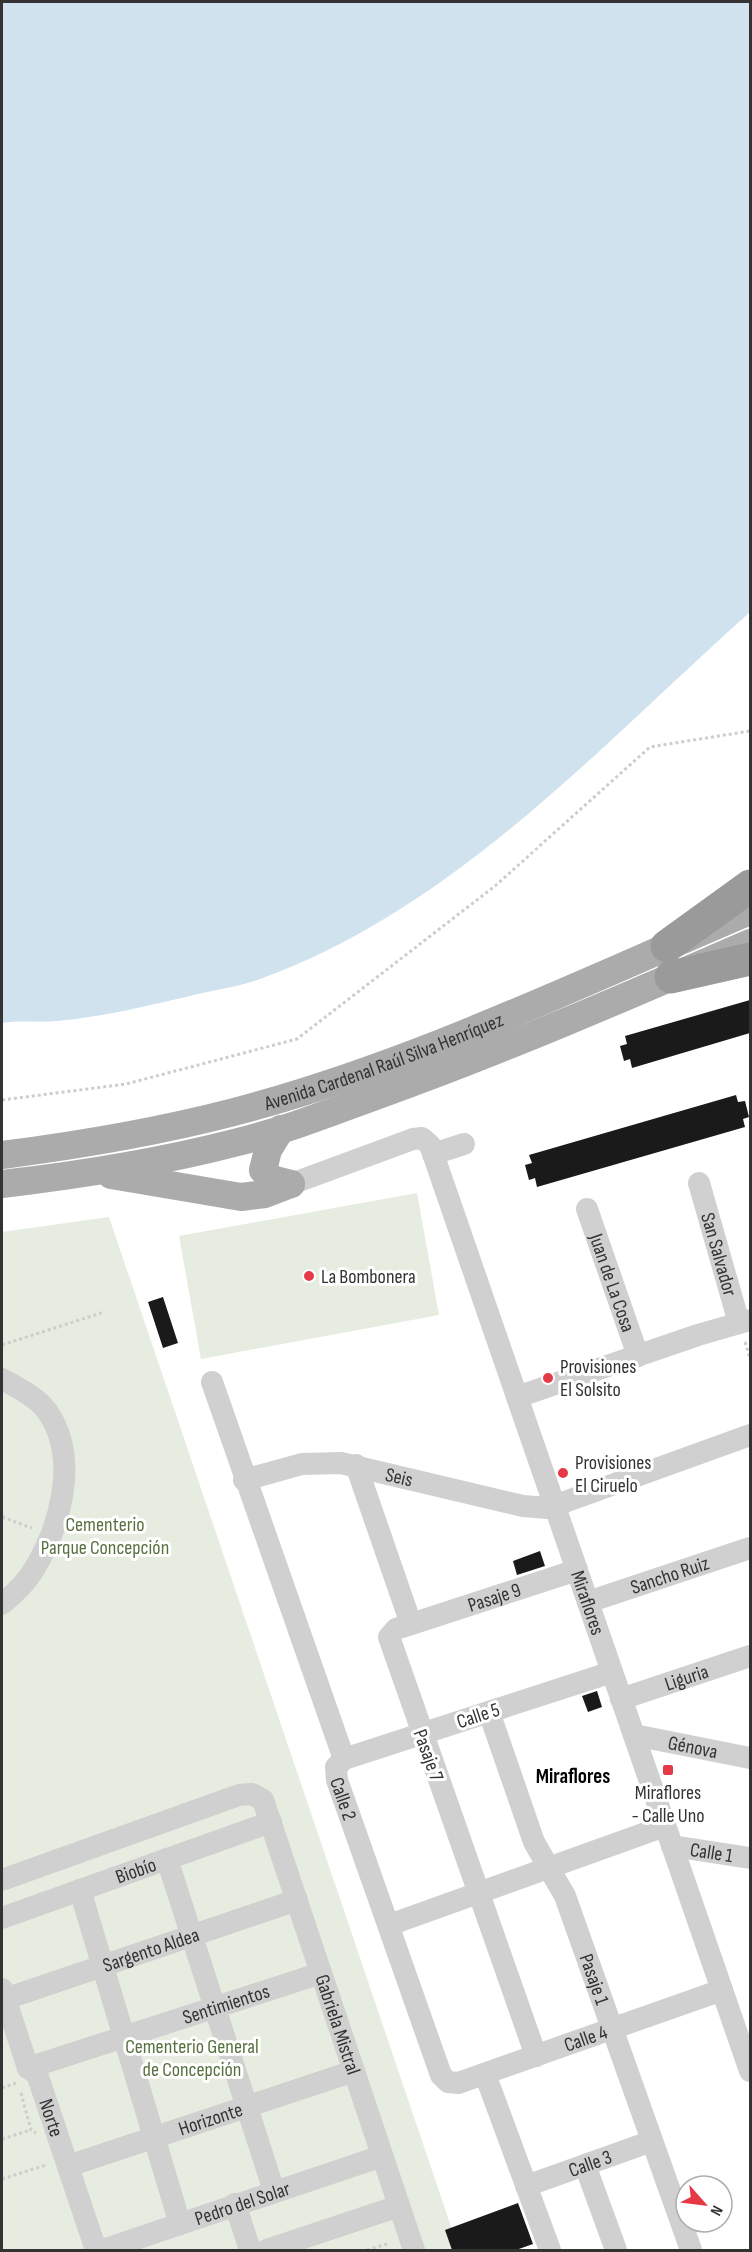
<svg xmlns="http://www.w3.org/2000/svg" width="752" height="2252" viewBox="0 0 752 2252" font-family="'Sofia Sans Condensed',sans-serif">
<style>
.green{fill:#e6ecdf}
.water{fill:#cfe2ee}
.building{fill:#1a1a1a}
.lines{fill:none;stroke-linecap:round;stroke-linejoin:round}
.path{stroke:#cdcdcd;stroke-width:3;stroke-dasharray:3 3;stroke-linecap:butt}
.minor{stroke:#d0d0d0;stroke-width:22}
.major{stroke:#ababab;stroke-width:28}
.highway{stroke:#9a9a9a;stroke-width:33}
.poi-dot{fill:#e63946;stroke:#fff;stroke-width:2}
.labels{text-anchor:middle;stroke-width:6;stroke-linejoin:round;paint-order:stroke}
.street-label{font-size:20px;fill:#333;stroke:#fff}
.poi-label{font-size:20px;fill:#333;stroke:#fff;text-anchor:start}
.park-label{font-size:20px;fill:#56703f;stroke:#fff}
.neighbourhood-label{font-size:21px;font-weight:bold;fill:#000;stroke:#fff}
</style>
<rect width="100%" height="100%" fill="#fff"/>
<path class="green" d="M417 1193 439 1315 201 1359 179 1236Z
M109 1217 459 2250H2V1232Z"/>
<path class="water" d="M2 2H750V612C600 746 454 909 260 979 241 986 219 989 198 994 151 1005 104 1017 56 1021 38 1023 20 1020 2 1023Z"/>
<path class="building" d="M750 1000V1033L632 1068 630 1059 624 1061 620 1046 627 1044 625 1036Z
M736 1095 738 1102 745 1101 749 1117 743 1119 745 1127 537 1187 535 1178 529 1180 525 1165 532 1163 529 1155Z
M163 1297 178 1343 163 1348 148 1302Z
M540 1551 545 1566 517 1575 513 1561Z
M597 1691 602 1707 588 1712 582 1696Z
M518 2203 533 2244 516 2250H452L445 2230Z"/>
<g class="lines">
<path class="path" d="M2 1100 126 1084 297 1039 495 886 650 747 750 731
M745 1342 750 1358
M2 1345 104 1312
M2 1517 32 1528
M69 1542C104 1555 134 1556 170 1548
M2 2088 16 2083
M21 2093 31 2130 36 2133
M2 2139 31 2130
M2 2179 46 2165
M367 2250 390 2243"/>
<g class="minor">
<path d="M433 1154 464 1144"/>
<path id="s1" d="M699 1183 739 1323"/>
<path id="s2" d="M291 1184 413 1139 422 1138 430 1145 750 2071"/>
<path id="s3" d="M587 1209 638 1356"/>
<path d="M2 1379C18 1388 39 1398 49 1414 79 1460 60 1528 33 1571 25 1584 13 1595 2 1604"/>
<path d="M212 1382 344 1759"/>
<path d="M517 1397 698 1335 750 1320"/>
<path d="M356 1465 411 1624"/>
<path id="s4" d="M244 1480 302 1464 341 1463 523 1506 548 1508 750 1435"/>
<path id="s5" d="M588 1602 750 1548"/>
<path id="s6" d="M612 1672 344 1759 336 1767 337 1780 441 2075 448 2082 458 2083 722 1990"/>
<path id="s7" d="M621 1699 750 1656"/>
<path id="s8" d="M489 1712 534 1842 565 1896 691 2250"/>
<path id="s9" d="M634 1735 750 1758"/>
<path id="s10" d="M672 1846 750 1858"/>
<path d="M167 1859 274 2191"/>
<path id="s11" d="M2 1880 239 1795 252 1794 263 1800 414 2250"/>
<path d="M80 1890 180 2224"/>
<path id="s12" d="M2 1918 271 1822"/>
<path d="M389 1925 665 1826"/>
<path id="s13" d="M2 1989 28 2068 37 2074 96 2250"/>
<path id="s14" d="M5 1999 297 1900"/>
<path id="s15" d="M536 2056 389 1637 396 1629 577 1570"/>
<path id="s16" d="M28 2068 321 1973"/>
<path d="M485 2074 550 2250"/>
<path d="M585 2165 616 2250"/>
<path id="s17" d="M68 2166 354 2071"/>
<path id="s18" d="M526 2186 652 2141"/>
<path d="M235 2204 250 2250"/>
<path id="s19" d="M103 2250 382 2156"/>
<path d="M267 2250 399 2206"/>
</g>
<g class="major">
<path d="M281 1129 268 1150 263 1170 272 1179 291 1184"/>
<path id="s20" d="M2 1155C80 1145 157 1132 234 1112 413 1065 581 983 750 911"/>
<path d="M111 1175 241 1197 265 1194 291 1184"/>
<path d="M2 1184C80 1175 161 1162 238 1142 287 1130 334 1111 381 1094 506 1049 628 996 750 943"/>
</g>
<path class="highway" d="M667 946 750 886
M671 977 750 959"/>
</g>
<g class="poi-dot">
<circle cx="309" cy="1276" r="6"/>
<circle cx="548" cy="1378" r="6"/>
<circle cx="563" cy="1473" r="6"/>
<rect x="662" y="1764" width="12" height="12" rx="3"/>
</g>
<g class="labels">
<g class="street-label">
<text dy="7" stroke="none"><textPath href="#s20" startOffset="394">Avenida Cardenal Raúl Silva Henríquez</textPath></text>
<text dy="7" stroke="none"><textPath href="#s1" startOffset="74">San Salvador</textPath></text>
<text dy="7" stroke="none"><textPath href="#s3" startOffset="78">Juan de La Cosa</textPath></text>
<text dy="7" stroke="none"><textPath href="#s4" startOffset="159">Seis</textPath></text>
<text dy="7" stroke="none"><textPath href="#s5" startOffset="86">Sancho Ruiz</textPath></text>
<text dy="7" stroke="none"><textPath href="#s15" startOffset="558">Pasaje 9</textPath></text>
<text dy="7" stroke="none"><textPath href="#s2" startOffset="634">Miraflores</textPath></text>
<text dy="7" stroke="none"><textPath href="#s7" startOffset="69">Liguria</textPath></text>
<text transform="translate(478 1715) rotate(-18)" y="7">Calle 5</text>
<text dy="7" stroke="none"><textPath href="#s9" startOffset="60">Génova</textPath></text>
<text transform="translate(429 1755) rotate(70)" y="7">Pasaje 7</text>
<text dy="7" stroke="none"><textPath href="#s6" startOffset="326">Calle 2</textPath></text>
<text dy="7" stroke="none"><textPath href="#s10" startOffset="40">Calle 1</textPath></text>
<text dy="7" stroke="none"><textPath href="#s12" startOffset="142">Biobío</textPath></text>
<text dy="7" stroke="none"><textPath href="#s14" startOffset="154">Sargento Aldea</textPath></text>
<text dy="7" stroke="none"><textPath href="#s8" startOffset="288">Pasaje 1</textPath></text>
<text dy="7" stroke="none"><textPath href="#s16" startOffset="208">Sentimientos</textPath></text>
<text dy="7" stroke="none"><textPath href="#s11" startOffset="514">Gabriela Mistral</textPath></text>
<text dy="7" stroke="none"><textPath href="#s6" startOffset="774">Calle 4</textPath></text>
<text dy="7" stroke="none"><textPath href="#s13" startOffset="140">Norte</textPath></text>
<text dy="7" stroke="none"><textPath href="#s17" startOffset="150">Horizonte</textPath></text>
<text dy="7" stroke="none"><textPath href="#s18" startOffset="68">Calle 3</textPath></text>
<text dy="7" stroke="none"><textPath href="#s19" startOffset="147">Pedro del Solar</textPath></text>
</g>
<g class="poi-label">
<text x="321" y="1283">La Bombonera</text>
<text x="560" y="1373">Provisiones<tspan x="560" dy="23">El Solsito</tspan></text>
<text x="575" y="1469">Provisiones<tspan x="575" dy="23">El Ciruelo</tspan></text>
<text x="668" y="1799" text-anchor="middle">Miraflores<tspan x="668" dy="23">- Calle Uno</tspan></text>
</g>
<g class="park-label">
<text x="105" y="1531">Cementerio<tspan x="105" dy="23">Parque Concepción</tspan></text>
<text x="192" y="2053">Cementerio General<tspan x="192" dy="23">de Concepción</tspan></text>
</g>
<g class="neighbourhood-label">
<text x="573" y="1783">Miraflores</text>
</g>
</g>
<rect width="752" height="2252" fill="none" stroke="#333333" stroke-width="6"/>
<g transform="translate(704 2204) rotate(118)"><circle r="28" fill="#ffffff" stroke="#adadad" stroke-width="1.5"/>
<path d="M0-4.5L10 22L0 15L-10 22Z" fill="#e63946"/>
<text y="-9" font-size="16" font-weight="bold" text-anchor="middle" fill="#333333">N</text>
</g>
</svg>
